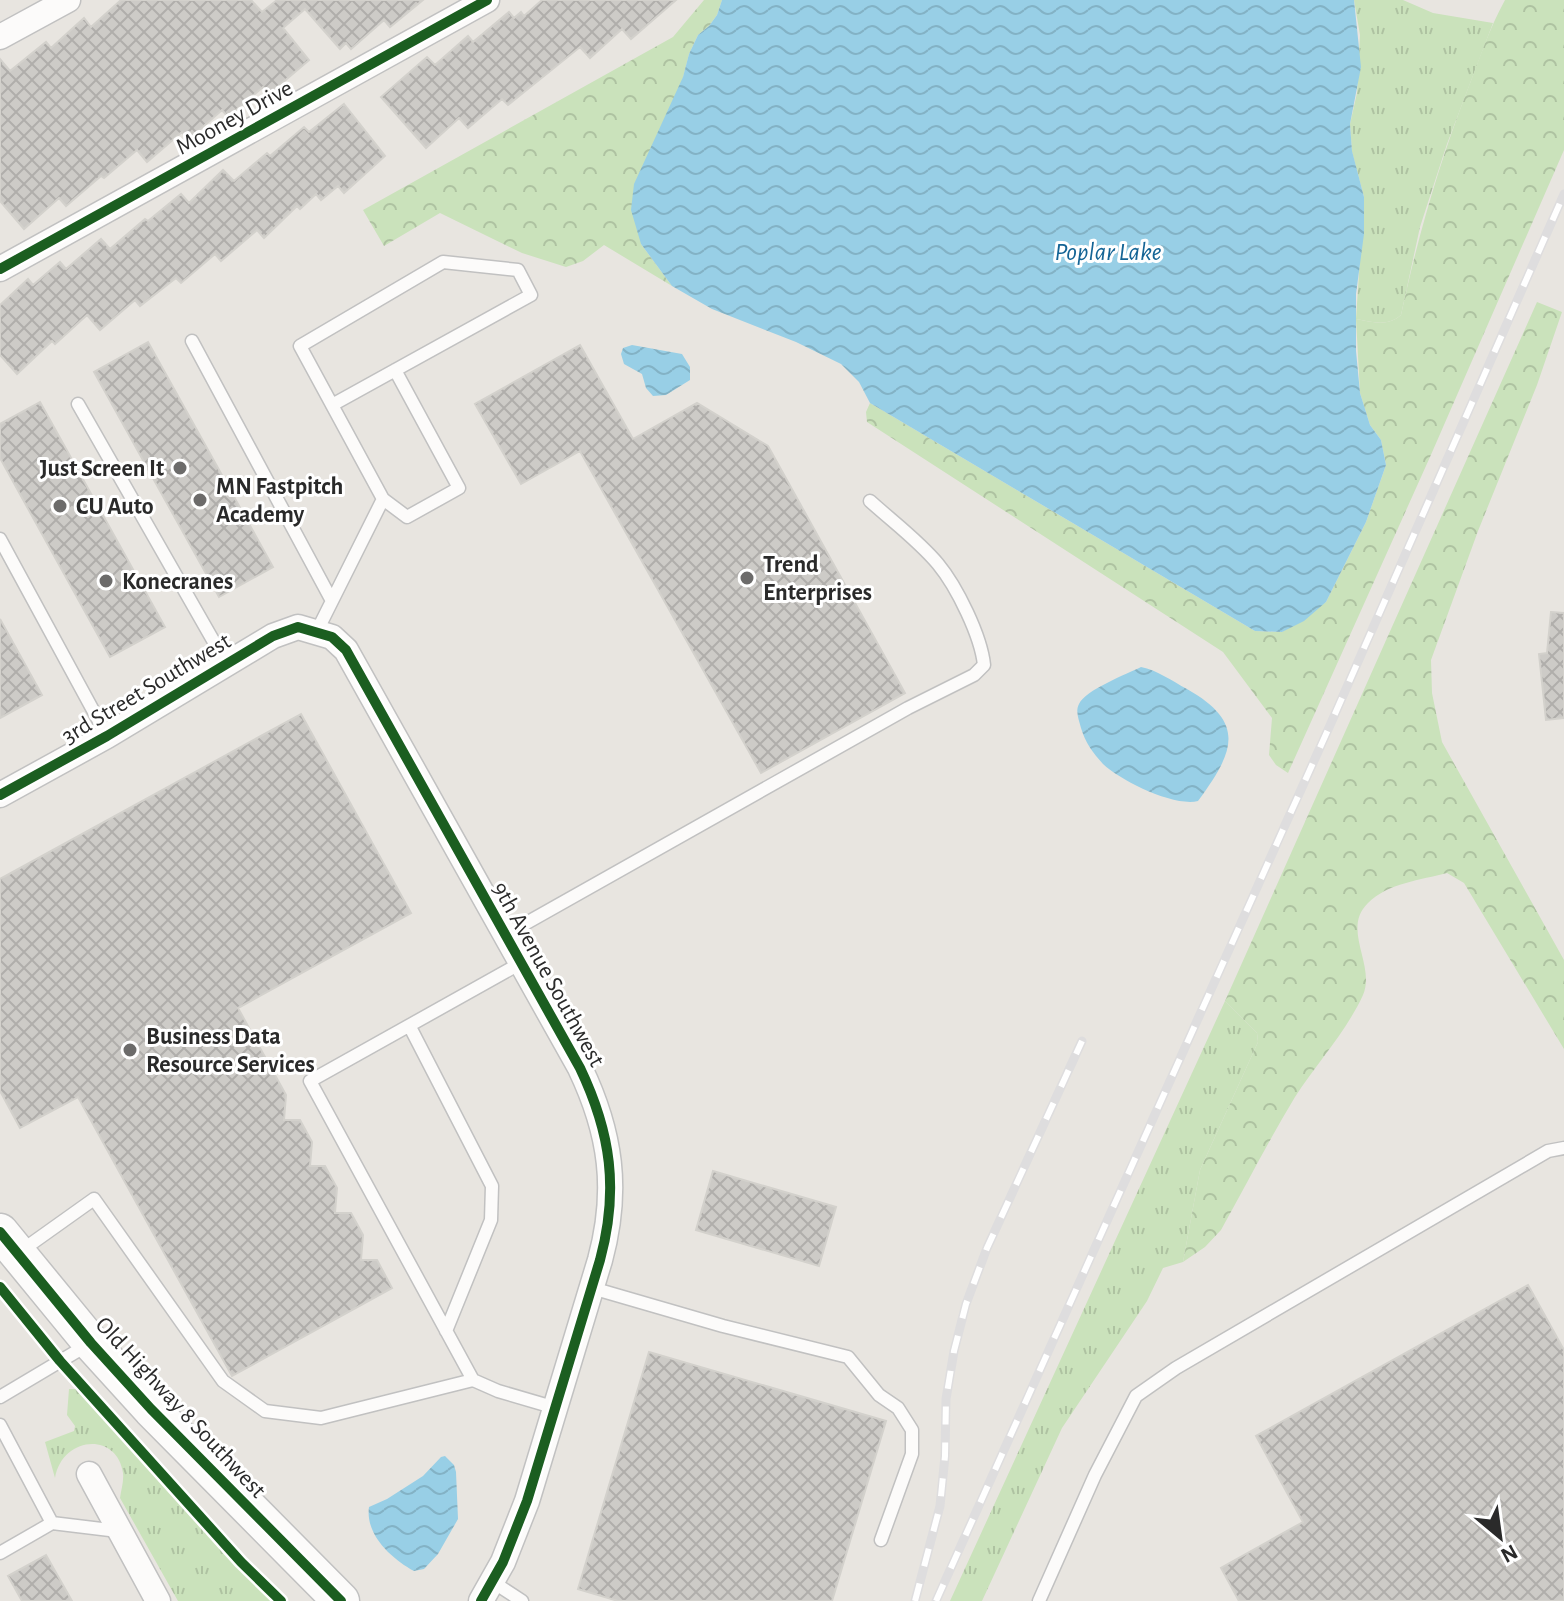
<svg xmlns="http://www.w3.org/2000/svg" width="1564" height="1601" viewBox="0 0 1564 1601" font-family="'Alegreya Sans',sans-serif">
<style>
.grass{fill:url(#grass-tufts)}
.forest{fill:url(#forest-crowns)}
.water{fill:url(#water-waves)}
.building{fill:url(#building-cross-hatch);stroke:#d3d1cc;stroke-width:2}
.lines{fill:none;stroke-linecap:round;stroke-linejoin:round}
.lane-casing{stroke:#c1c1c1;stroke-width:15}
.street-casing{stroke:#c1c1c1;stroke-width:27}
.secondary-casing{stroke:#c1c1c1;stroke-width:39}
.lane{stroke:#fcfbfa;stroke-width:12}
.street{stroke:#fcfbfa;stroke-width:24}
.secondary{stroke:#fcfbfa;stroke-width:36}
.rail-casing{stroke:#deddde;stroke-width:9}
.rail{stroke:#fff;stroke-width:6;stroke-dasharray:18;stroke-linecap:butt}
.cycleway-casing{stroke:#fff;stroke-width:15}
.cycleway{stroke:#1b5e20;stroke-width:10}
.poi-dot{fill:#6c6b6a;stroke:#fff;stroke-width:3}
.labels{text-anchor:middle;stroke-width:6;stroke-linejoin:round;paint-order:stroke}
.street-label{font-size:24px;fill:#2a2a2a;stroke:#fff}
.poi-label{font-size:24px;font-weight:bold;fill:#2a2a2a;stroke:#fff;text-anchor:start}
.water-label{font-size:26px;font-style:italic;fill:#146495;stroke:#fff}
</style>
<defs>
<pattern id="grass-tufts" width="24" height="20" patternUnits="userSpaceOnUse" patternTransform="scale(2)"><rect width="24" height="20" fill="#cae2bb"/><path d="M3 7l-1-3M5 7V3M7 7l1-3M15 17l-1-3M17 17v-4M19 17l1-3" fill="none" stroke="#aec2a1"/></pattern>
<pattern id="forest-crowns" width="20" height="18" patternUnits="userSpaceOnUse" patternTransform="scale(2)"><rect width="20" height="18" fill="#cae2bb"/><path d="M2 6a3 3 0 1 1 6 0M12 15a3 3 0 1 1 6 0" fill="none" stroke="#aec2a1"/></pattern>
<pattern id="water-waves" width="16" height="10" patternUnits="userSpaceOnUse" patternTransform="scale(2)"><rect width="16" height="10" fill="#98cfe6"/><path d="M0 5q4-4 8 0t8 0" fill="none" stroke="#83b2c5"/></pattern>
<pattern id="building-cross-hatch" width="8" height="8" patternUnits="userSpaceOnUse" patternTransform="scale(2)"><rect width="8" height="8" fill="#cdcbc7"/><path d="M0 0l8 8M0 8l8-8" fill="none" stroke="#b0aeab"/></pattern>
</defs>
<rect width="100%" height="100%" fill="#e8e5e0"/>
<path class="grass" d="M1354 0H1403L1433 13 1493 23 1447 144 1420 227 1401 315C1387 327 1373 322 1356 319L1364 197 1352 152 1350 124 1357 93 1360 35Z
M1225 1001 1257 1033 1258 1042 1200 1170 1183 1262 1163 1268 1147 1301 1062 1428 982 1601H950Z
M69 1389H78L271 1601H178L120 1498C121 1490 124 1481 123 1473 117 1431 62 1436 55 1478L45 1442 74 1431 75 1426 67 1415Z"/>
<path class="forest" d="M704 0H722L717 15 709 26 698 35 689 54 641 244 672 286 604 245 583 261 566 267 522 253 440 213 384 246 363 210 673 37Z
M1505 0H1564V150L1430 457 1288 773 1276 765 1269 755 1272 718 1223 652 867 422 866 412 870 403 1255 631 1282 632 1326 602 1366 522 1386 465 1381 440 1370 425 1360 393 1356 319C1373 322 1387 327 1401 315 1418 236 1438 167 1467 91 1479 60 1489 29 1505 0Z
M1537 302 1562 312 1537 385 1478 531 1431 660 1432 693 1442 742 1564 960V1049L1464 883 1447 873C1421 880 1388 883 1368 903 1341 929 1376 965 1363 995 1346 1032 1317 1063 1295 1097 1269 1140 1246 1185 1221 1230L1205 1247 1183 1262 1200 1170 1258 1042 1257 1033 1225 1001Z"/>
<path class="water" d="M722 0H1354L1361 67 1350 124 1352 151 1364 197V234L1356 294V351L1360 393 1370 425 1381 440 1386 465 1366 522 1326 602 1304 621 1282 632 1255 631 870 403 859 382 841 364 796 342 712 309 672 286 641 244 631 210 634 184 683 77 689 54 698 35 709 26 717 15Z
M632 345 682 354 690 367V380L666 395 653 396 646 388 642 374 624 364 621 354 623 348Z
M1141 667C1157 670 1172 681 1187 689 1247 723 1234 752 1198 801 1174 807 1121 781 1103 764 1093 753 1085 742 1081 728 1079 720 1075 711 1079 704 1085 690 1127 674 1141 667Z
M445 1456 454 1465 456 1472 458 1519 438 1554 424 1569 414 1571C392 1559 365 1535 369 1507L387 1499 423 1476 441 1457Z"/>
<path class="building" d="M121 0H251L262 12 277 0H423L390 27 384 20 351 49 346 43 340 49 305 9 283 28 309 60 269 94 263 87 228 117 222 110 188 140 182 132 147 162 137 150 104 178 101 176 66 206 59 198 24 229 0 201V59L10 71 46 42 51 48 84 18 91 27Z
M542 0H676L631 39 622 29 590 58 580 47 508 105 502 99 468 128 459 118 426 148 381 97 427 57 435 65 468 36 473 42 509 12 514 18 521 12 524 16Z
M344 104 385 156 344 193 338 186 321 200 316 194 300 209 297 206 264 238 257 230 221 261 215 254 181 283 176 278 140 306 135 300 100 330 87 315 55 344 52 341 17 374 0 355V305L28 279 33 285 60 262 66 269 101 239 110 249 145 219 148 221 181 194 189 203 223 170 234 181 267 153 270 156 304 127 309 132Z
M148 342 273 567 219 597 94 372Z
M580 345 633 439 697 403 768 446 905 693 761 773 580 451 521 484 475 404Z
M40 402 165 627 110 657 0 458V424Z
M1551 612 1564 613V718L1546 720 1539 654 1547 653Z
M0 619 42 695 0 718Z
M301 714 411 913 238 1008 286 1095 284 1120H300L312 1142 310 1166H325L337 1188 335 1213H351L363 1235 361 1260H377L392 1288 232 1376 78 1097 20 1128 0 1091V879Z
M713 1171 836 1207 819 1266 696 1230Z
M1528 1285 1564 1350V1601H1239L1221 1568 1303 1522 1256 1436Z
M649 1352 886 1421 832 1601H618L578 1589Z
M46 1555 72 1601H22L8 1576Z"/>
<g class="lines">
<g class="lane-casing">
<path id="lane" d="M443 262 518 270 531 295 332 405 300 346Z
M192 341 332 601
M78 404 226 663
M332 405 383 499 407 517 459 488 395 370
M0 539 107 736
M316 633 383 499
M505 935 908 708 974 675 984 665C981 636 957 587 938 564 919 541 892 521 870 501
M521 963 310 1081 473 1380 498 1391 556 1408
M410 1027 492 1186 491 1220 446 1331
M21 1251 94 1199 223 1381 265 1411 321 1418 473 1380
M592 1288 723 1326 848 1357 879 1395 898 1408 912 1430V1454L881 1540
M0 1397 89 1344
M0 1425 52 1523
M0 1553 52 1523 118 1531
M493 1582 522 1601
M1039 1601 1095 1475 1136 1396 1176 1368 1548 1151 1564 1148"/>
</g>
<g class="street-casing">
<path id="street" d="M0 37 68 0
M0 269 487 0
M0 795 107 736 273 636 298 627 332 637 346 650 580 1068C611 1133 619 1190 600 1260L527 1501 503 1562 481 1601
M89 1474 158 1601"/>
</g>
<g class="secondary-casing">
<path id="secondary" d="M0 1232 91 1343 151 1409 341 1601"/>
</g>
<use href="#lane" class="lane"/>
<use href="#street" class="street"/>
<use href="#secondary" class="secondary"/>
<g class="rail-casing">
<path id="rail" d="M915 1601 940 1506 945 1456 946 1399 954 1351 966 1304 987 1248 1082 1041
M936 1601 1331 723 1564 194"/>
</g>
<use href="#rail" class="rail"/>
<g class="cycleway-casing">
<path id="cycleway" d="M0 269 487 0
M0 795 107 736 273 636 298 627 332 637 346 650 580 1068C611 1133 619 1190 600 1260L527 1501 503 1562 481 1601
M0 1232 91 1343 151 1409 341 1601
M0 1287 60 1361 241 1562 281 1601"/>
</g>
<use href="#cycleway" class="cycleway"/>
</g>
<g class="poi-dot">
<circle cx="180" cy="468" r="8"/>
<circle cx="200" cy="500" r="8"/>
<circle cx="60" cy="506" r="8"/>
<circle cx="747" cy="578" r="8"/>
<circle cx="106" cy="581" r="8"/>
<circle cx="130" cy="1050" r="8"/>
</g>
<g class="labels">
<g class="street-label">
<text transform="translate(234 117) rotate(-29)" y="8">Mooney Drive</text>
<text transform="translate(146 688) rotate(-31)" y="8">3rd Street Southwest</text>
<text transform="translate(549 974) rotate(61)" y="8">9th Avenue Southwest</text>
<text transform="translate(181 1407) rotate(47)" y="8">Old Highway 8 Southwest</text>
</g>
<g class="poi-label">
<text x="164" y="476" text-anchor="end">Just Screen It</text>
<text x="216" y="494">MN Fastpitch<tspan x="216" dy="28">Academy</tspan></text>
<text x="76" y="514">CU Auto</text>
<text x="763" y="572">Trend<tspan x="763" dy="28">Enterprises</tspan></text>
<text x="122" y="589">Konecranes</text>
<text x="146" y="1044">Business Data<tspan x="146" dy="28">Resource Services</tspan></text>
</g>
<g class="water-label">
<text x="1108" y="260">Poplar Lake</text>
</g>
</g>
<g transform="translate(1500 1537) rotate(151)" stroke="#ffffff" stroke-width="6" paint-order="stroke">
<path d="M0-6L14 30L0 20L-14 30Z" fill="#2a2a2a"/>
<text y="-12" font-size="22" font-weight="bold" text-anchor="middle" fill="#2a2a2a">N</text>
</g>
</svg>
